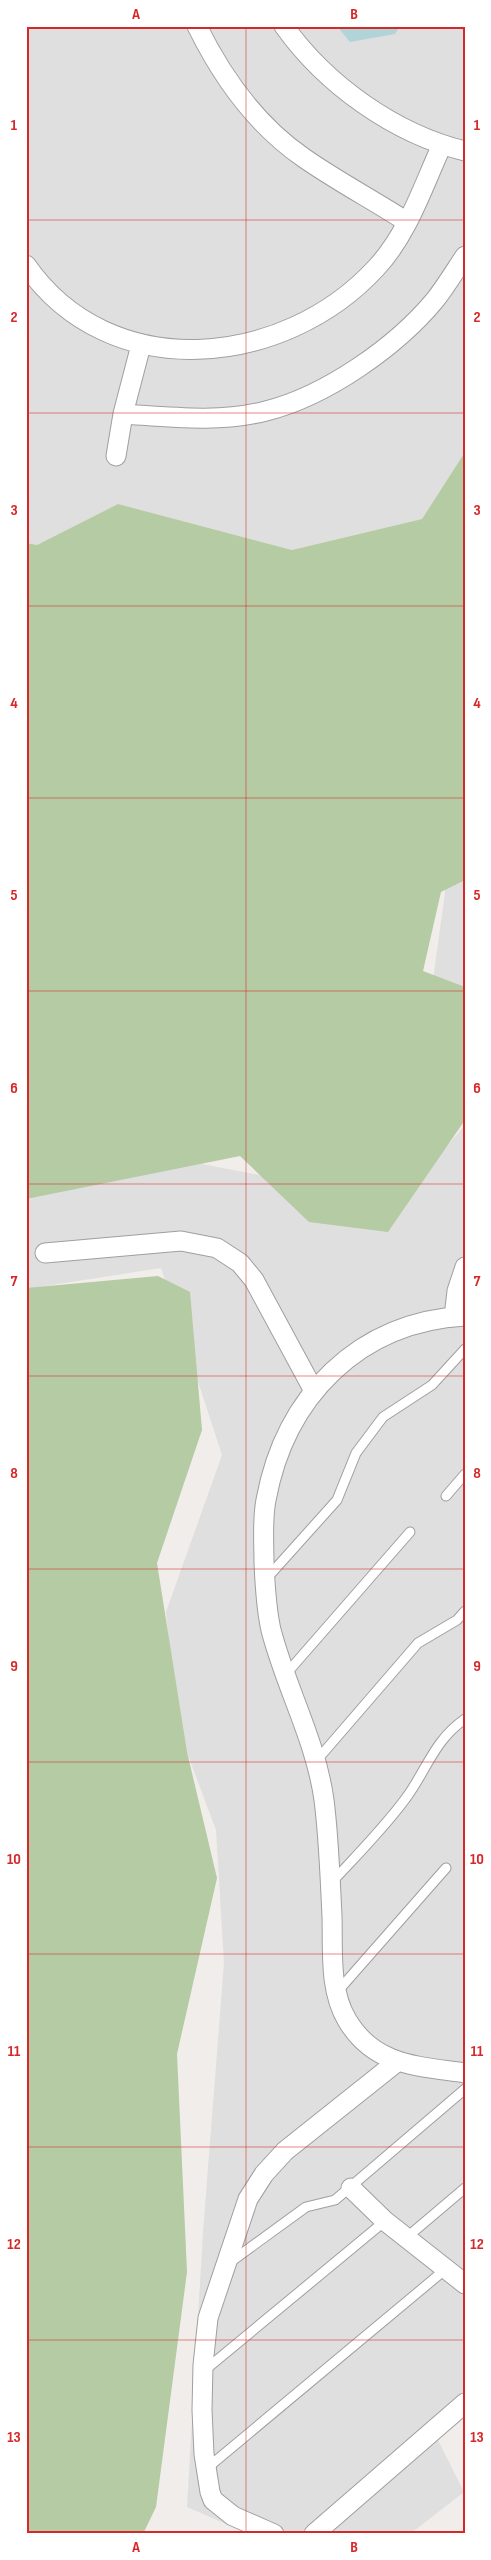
<svg xmlns="http://www.w3.org/2000/svg" width="491" height="2560" viewBox="0 0 491 2560" font-family="'Sofia Sans Condensed',sans-serif">
<style>
.residential{fill:#dfdfdf}
.forest{fill:#b4cba3}
.water{fill:#b0d4d8}
.lines{fill:none;stroke-linecap:round;stroke-linejoin:round}
.lane-casing{stroke:#9f9f9f;stroke-width:11}
.street-casing{stroke:#9f9f9f;stroke-width:21}
.lane{stroke:#fff;stroke-width:9}
.street{stroke:#fff;stroke-width:19}
.grid{fill:none;stroke:#d62828;stroke-width:1;stroke-opacity:0.55}
.neatline{fill:none;stroke:#d62828;stroke-width:2}
.grid-label{font-size:16px;text-anchor:middle;font-weight:bold;fill:#d62828}
</style>
<rect width="100%" height="100%" fill="#f1edea"/>
<path class="residential" d="M26 26H465V452L422 519 292 550 118 504 37 545 26 543Z
M450 856 465 857V1025L426 1031Z
M465 1125V2414L436 2436 464 2492 410 2534H249L187 2507 203 2232 224 1963 216 1830 176 1723 166 1612 222 1455 161 1268 26 1289V1201L79 1156 197 1163 290 1181 393 1209Z"/>
<path class="forest" d="M465 452V880L441 892 423 971 465 987V1120L388 1232 309 1222 240 1156 26 1199V543L37 545 118 504 292 550 422 519Z
M158 1276 190 1292 202 1430 157 1563 187 1752 217 1878 177 2054 187 2272 156 2507 143 2534H26V1288Z"/>
<path class="water" d="M337 26H400L395 34 350 42Z"/>
<g class="lines">
<g class="lane-casing">
<path id="lane" d="M446 1496 465 1474
M267 1578 337 1500 356 1453 383 1417 432 1385 465 1349
M286 1674 410 1532
M317 1760 418 1643 457 1620 465 1611
M332 1882C357 1855 384 1828 406 1798 426 1771 435 1739 465 1719
M337 1992 446 1868
M406 2238 465 2188
M229 2263 306 2207 335 2200 465 2089
M205 2370 385 2221
M206 2469 447 2268"/>
</g>
<g class="street-casing">
<path id="street" d="M197 26C222 77 256 125 304 158 337 181 373 200 407 222
M284 26C326 85 395 134 465 151
M26 265C110 386 284 368 376 268 408 234 423 186 442 145
M123 414C170 417 220 423 266 411 326 396 396 347 435 300 446 286 455 271 465 256
M116 456 123 414 141 345
M45 1253 181 1241 217 1248 240 1263 254 1280 314 1391
M465 1316C358 1322 285 1397 266 1500 262 1520 264 1543 264 1563 265 1586 266 1608 271 1630 286 1688 316 1741 324 1800 329 1839 330 1878 332 1916 333 1950 329 1990 347 2020 374 2066 418 2066 465 2073
M454 1317 457 1291 465 1267
M351 2188 385 2221 465 2284
M274 2534 233 2516 213 2500 210 2492 204 2454 202 2410 203 2365 208 2318 248 2199 264 2174 285 2151 398 2061
M314 2534 465 2403"/>
</g>
<use href="#lane" class="lane"/>
<use href="#street" class="street"/>
</g>
<path class="grid" d="M246 26V2534M26 220H465M26 413H465M26 606H465M26 798H465M26 991H465M26 1184H465M26 1376H465M26 1569H465M26 1762H465M26 1954H465M26 2147H465M26 2340H465"/>
<rect width="491" height="2560" fill="none" stroke="#ffffff" stroke-width="55"/>
<rect x="28" y="28" width="436" height="2504" class="neatline"/>
<g class="grid-label">
<text x="136" y="19">A</text>
<text x="354" y="19">B</text>
<text x="14" y="130">1</text>
<text x="477" y="130">1</text>
<text x="14" y="322">2</text>
<text x="477" y="322">2</text>
<text x="14" y="515">3</text>
<text x="477" y="515">3</text>
<text x="14" y="708">4</text>
<text x="477" y="708">4</text>
<text x="14" y="900">5</text>
<text x="477" y="900">5</text>
<text x="14" y="1093">6</text>
<text x="477" y="1093">6</text>
<text x="14" y="1286">7</text>
<text x="477" y="1286">7</text>
<text x="14" y="1478">8</text>
<text x="477" y="1478">8</text>
<text x="14" y="1671">9</text>
<text x="477" y="1671">9</text>
<text x="14" y="1864">10</text>
<text x="477" y="1864">10</text>
<text x="14" y="2056">11</text>
<text x="477" y="2056">11</text>
<text x="14" y="2249">12</text>
<text x="477" y="2249">12</text>
<text x="14" y="2442">13</text>
<text x="477" y="2442">13</text>
<text x="136" y="2552">A</text>
<text x="354" y="2552">B</text>
</g>
</svg>
